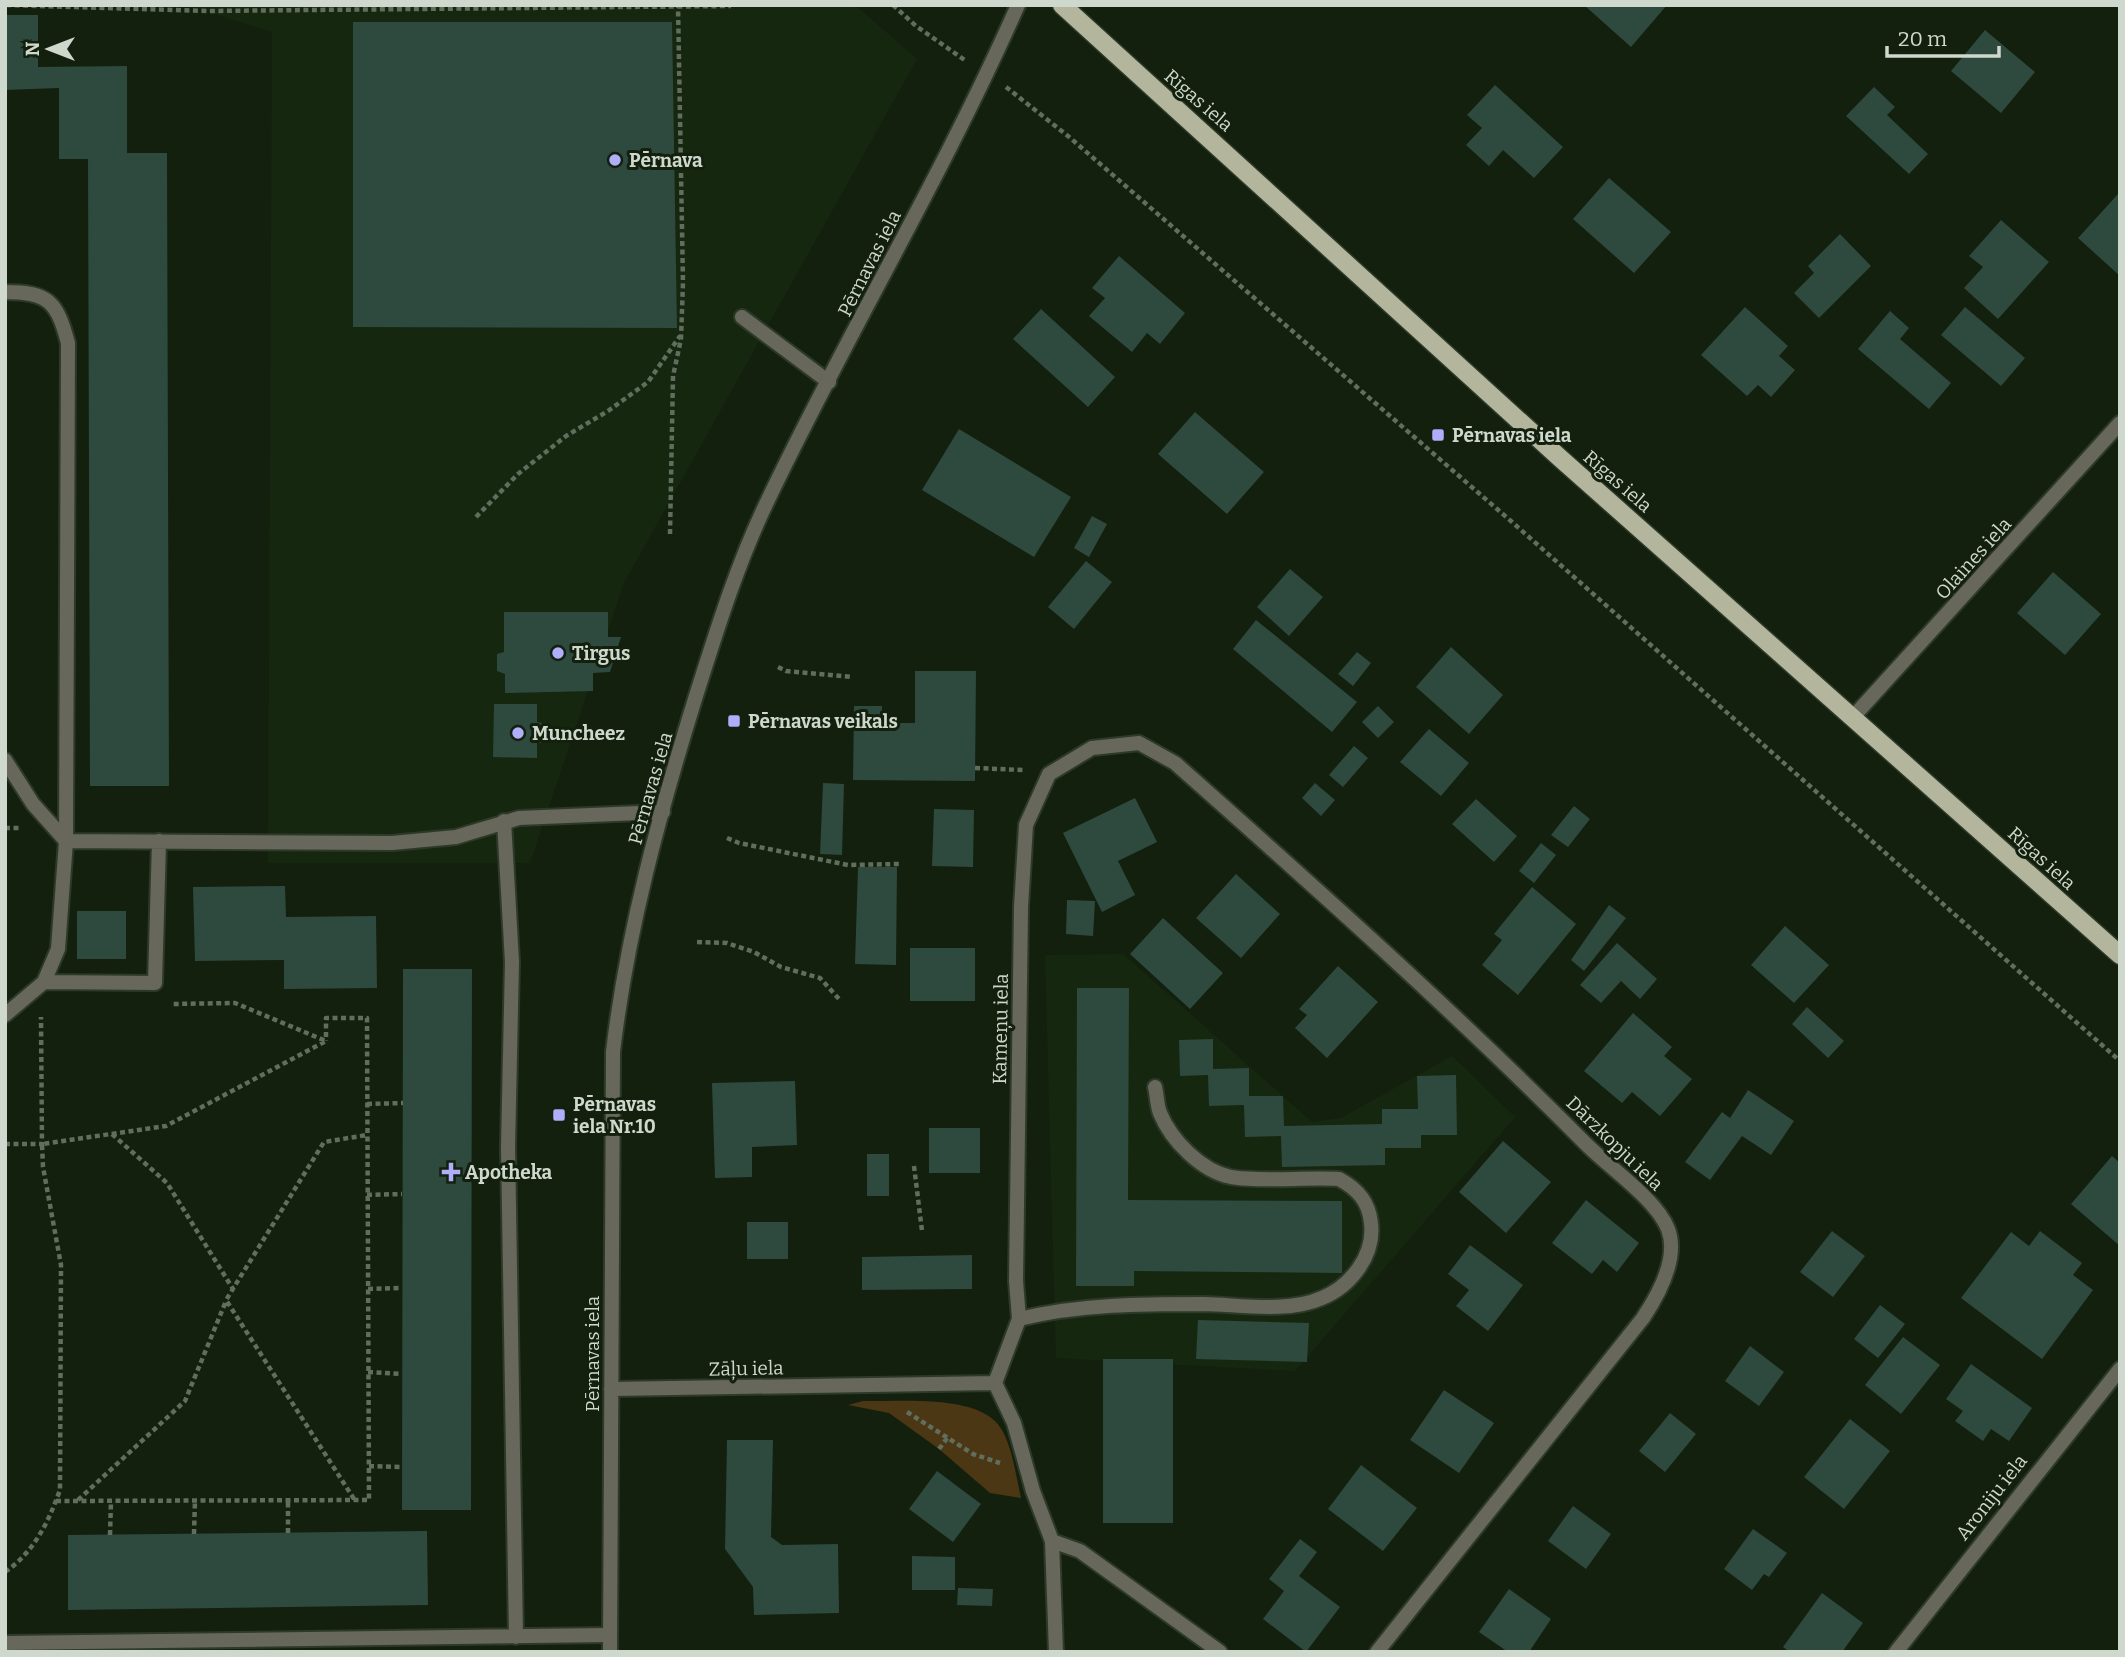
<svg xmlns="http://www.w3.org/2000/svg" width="2125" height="1657" viewBox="0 0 2125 1657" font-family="Bitter,serif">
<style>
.built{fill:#16270f}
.green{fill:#4b3714}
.building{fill:#2e493e}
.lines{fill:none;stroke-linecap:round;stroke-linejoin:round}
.lane-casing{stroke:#2d3a29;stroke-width:18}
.street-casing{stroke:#2d3a29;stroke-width:18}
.primary-casing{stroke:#2d3a29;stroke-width:21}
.path{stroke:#616d5d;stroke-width:4.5;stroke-dasharray:5 3.5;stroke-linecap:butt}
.lane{stroke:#67675c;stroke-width:14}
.street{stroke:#67675c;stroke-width:14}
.primary{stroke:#b4b59d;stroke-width:18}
.poi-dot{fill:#aeaefa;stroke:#13200e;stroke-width:2.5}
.labels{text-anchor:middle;stroke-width:6;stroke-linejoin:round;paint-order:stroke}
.street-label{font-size:19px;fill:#cfd8cc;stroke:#13200e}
.poi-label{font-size:19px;font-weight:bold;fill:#cfd8cc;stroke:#13200e;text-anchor:start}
</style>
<rect width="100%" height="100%" fill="#13200e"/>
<path class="built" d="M186 5H855L917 59 624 583 530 863H268L272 32Z
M1123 954 1312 1122 1341 1118 1452 1056 1515 1117 1295 1371 1056 1358 1045 955Z"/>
<path class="green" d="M863 1401C900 1402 982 1393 1002 1430 1013 1450 1016 1476 1021 1498L990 1493 939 1449 889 1413 848 1405Z"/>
<path class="building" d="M1584 5H1667L1631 47Z
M5 15H38V67L127 66V153H167L169 786H90L88 159H59V88L5 90Z
M353 22H672L677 328 353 327Z
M1985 30 2035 72 2001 113 1951 71Z
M1495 85 1563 147 1534 178 1503 150 1489 166 1466 145 1482 128 1467 115Z
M1874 87 1895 107 1887 115 1928 154 1909 174 1846 116Z
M1609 178 1671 232 1634 273 1573 219Z
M2118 194 2120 196V276L2078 238Z
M2001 220 2049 262 1998 319 1964 288 1983 267 1969 256Z
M1840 234 1871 266 1819 318 1794 293 1814 273 1808 266Z
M1119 256 1185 313 1160 344 1147 333 1132 352 1089 316 1105 298 1092 288Z
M1745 307 1788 346 1779 356 1795 370 1771 397 1758 385 1747 396 1701 355Z
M1965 307 2025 358 2001 386 1941 335Z
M1041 309 1115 377 1088 407 1013 339Z
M1890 311 1909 328 1900 339 1951 383 1929 409 1858 349Z
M1195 412 1264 472 1227 514 1158 454Z
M959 429 1071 497 1034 557 922 490Z
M1092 516 1107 524 1089 557 1074 548Z
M1086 561 1112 582 1074 629 1048 607Z
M1290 569 1323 597 1289 636 1257 607Z
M2053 572 2101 614 2065 655 2017 613Z
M504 612H608V637H621L610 672 593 673V691L505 693V674L497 671V654L504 652Z
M1256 620 1357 702 1332 732 1233 649Z
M1451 647 1503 695 1469 734 1416 687Z
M1357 652 1371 663 1353 686 1338 674Z
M915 671H976L975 781 853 780 854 706H882V723H915Z
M494 704H537V722L542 723V743H537V758L493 757Z
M1378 706 1394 722 1378 738 1362 722Z
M1429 729 1469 763 1441 796 1400 762Z
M1354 746 1368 758 1343 787 1329 775Z
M823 783 844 784 842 855 820 854Z
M1315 783 1335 800 1321 816 1302 798Z
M1135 798 1157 842 1118 861 1135 895 1102 912 1063 833Z
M1476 799 1517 836 1494 862 1452 824Z
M1574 806 1590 819 1568 847 1551 835Z
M934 809 974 810 973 867 932 866Z
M1541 843 1556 855 1534 883 1519 871Z
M858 867H897L896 965 855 964Z
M1236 874 1280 914 1241 958 1196 918Z
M285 886 286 917 376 916 377 988 284 989V960L195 961 193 887Z
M1532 887 1576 924 1518 995 1482 965 1502 940 1494 934Z
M1067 900 1095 901 1093 936 1066 934Z
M1609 905 1626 918 1584 971 1571 960Z
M77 911H126V959H77Z
M1163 918 1223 973 1190 1009 1130 954Z
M1785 926 1829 965 1794 1003 1751 965Z
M1617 943 1657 979 1640 999 1621 981 1601 1003 1580 985Z
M910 948H975V1001H910Z
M1338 966 1378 1002 1327 1058 1295 1028 1307 1015 1299 1009Z
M403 969H472L471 1510H402Z
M1077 988H1129L1128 1200 1342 1201V1273L1134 1271V1286H1076Z
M1807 1007 1844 1041 1828 1058 1792 1024Z
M1633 1013 1672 1047 1664 1056 1692 1079 1660 1116 1632 1092 1622 1103 1584 1071Z
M1213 1039V1069L1249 1068V1096H1283L1284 1126 1382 1124V1109H1418L1417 1076 1456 1075 1457 1135H1421V1148H1385V1165L1282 1167 1281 1136 1245 1137 1244 1105 1209 1106 1208 1075 1180 1076 1179 1040Z
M795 1081 797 1145 752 1147V1177L715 1178 712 1083Z
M1748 1090 1794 1121 1771 1155 1742 1136 1710 1180 1685 1162 1722 1112 1730 1118Z
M929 1128H980V1173H929Z
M1503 1141 1551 1182 1506 1233 1459 1192Z
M867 1154H889V1196H867Z
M2112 1156 2120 1163V1246L2071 1204Z
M1586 1200 1639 1243 1617 1272 1603 1260 1592 1274 1552 1243Z
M747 1222H788V1259H747Z
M1832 1231 1865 1256 1833 1297 1800 1272Z
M2040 1231 2082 1263 2073 1275 2093 1290 2042 1359 1961 1298 2011 1232 2029 1246Z
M1470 1245 1523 1285 1488 1331 1456 1306 1469 1290 1448 1274Z
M972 1255V1289L862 1290V1257Z
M1880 1305 1905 1324 1878 1358 1854 1339Z
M1198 1320 1309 1323 1307 1362 1196 1359Z
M1903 1337 1940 1365 1901 1414 1865 1385Z
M1750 1346 1784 1372 1759 1406 1725 1381Z
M1103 1359H1173V1523H1103Z
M1971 1364 2032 1408 2009 1441 1991 1429 1983 1441 1955 1421 1963 1411 1946 1399Z
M1444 1390 1494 1423 1459 1473 1410 1440Z
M1670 1413 1696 1434 1665 1472 1639 1451Z
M1850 1419 1890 1451 1844 1509 1804 1477Z
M727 1440H773L771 1537 782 1545 838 1544 839 1613 754 1615 753 1587 725 1549Z
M1361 1465 1417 1508 1383 1551 1328 1509Z
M937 1471 981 1504 953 1542 909 1509Z
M1573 1506 1611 1534 1586 1569 1548 1541Z
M1753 1529 1787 1553 1769 1577 1764 1574 1752 1590 1724 1569Z
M427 1531 428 1605 68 1610V1535Z
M1300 1539 1317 1552 1299 1576 1340 1607 1306 1652 1263 1619 1284 1591 1269 1579Z
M912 1556 955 1557V1590H912Z
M958 1588 993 1589 992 1606 957 1605Z
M1509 1589 1551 1619 1529 1652H1508L1479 1632Z
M1822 1593 1863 1623 1842 1652H1790L1783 1647Z"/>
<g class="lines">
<g class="lane-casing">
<path id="lane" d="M5 292C49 292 57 302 68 343L66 841 392 843 456 837 519 818 663 812
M742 317 829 382
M5 760 33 804 66 841 58 949 44 982 5 1015
M504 821 512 962 508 1147 516 1637
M44 982 155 983 159 841
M1019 1319C1080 1304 1143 1304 1205 1304 1242 1305 1288 1313 1322 1298 1351 1286 1375 1255 1371 1223 1369 1202 1358 1189 1339 1179 1307 1177 1260 1182 1231 1177 1201 1171 1171 1140 1160 1113 1157 1106 1157 1095 1155 1087
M5 1643 610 1635"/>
</g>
<g class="street-casing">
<path id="street" d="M1853 717 2120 423
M611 1389 995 1383
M1052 1541 1080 1551 1220 1652
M610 1652 613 1052C627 932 659 815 695 699 716 633 737 564 767 502 847 334 943 175 1018 5
M1056 1652 1052 1541 1033 1491 1014 1423 995 1383 1019 1319 1016 1281 1021 907 1026 825 1049 774 1092 748 1139 743 1175 763C1315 887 1455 1012 1587 1145 1611 1169 1656 1199 1668 1229 1679 1258 1659 1294 1643 1318L1377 1652
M1896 1652 2120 1369"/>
</g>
<g class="primary-casing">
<path id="primary" d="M1062 5 1560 458 2120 955"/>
</g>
<path class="path" d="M6 5 207 11 731 6
M893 5 916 26 966 61
M1006 87 1068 136 1512 522 2120 1061
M476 517 518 474 566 436 608 411 648 382 680 336
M670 534 673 376 681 339 683 283 678 5
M778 667 786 671 853 677
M975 768 1023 770
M5 828H21
M727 838 739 843 848 865 899 864
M697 942 727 943 754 952 781 967 820 978 839 999
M367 1104 403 1103
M112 1134 167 1183 233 1289
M5 1144H42L41 1017
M914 1166 922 1231
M367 1195 402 1194
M368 1289 402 1288
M368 1372 402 1374
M907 1412 973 1454 1000 1463
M939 1449 948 1437
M369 1466 402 1467
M354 1499 226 1300 324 1142 367 1135
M78 1500 185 1401 226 1301
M56 1501 369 1500 367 1018H326V1041
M288 1533V1500
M194 1534 195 1500
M110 1535 111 1501
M5 1572C34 1552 48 1523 60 1490L61 1265 43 1167 42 1144 166 1126 326 1041 235 1003 171 1004"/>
<use href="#lane" class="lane"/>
<use href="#street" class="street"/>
<use href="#primary" class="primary"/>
</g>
<g class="poi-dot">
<circle cx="615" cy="160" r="7"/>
<rect x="1431" y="428" width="14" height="14" rx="3.5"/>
<circle cx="558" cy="653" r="7"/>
<rect x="727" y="714" width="14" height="14" rx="3.5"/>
<circle cx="518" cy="733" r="7"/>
<rect x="552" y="1108" width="14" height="14" rx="3.5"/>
<path d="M447.5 1161.5h7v7h7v7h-7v7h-7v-7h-7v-7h7z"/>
</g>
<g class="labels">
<g class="street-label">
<text transform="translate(1199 100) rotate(41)" y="7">Rīgas iela</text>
<text transform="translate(869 263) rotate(-63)" y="7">Pērnavas iela</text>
<text transform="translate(1618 481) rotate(41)" y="7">Rīgas iela</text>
<text transform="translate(1973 558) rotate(-48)" y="7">Olaines iela</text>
<text transform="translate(650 788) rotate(-74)" y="7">Pērnavas iela</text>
<text transform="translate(2042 858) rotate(42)" y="7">Rīgas iela</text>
<text transform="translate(1000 1029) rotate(-89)" y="7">Kameņu iela</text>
<text transform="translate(1615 1143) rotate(44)" y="7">Dārzkopju iela</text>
<text transform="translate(592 1354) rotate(-90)" y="7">Pērnavas iela</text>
<text transform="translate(746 1368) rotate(-1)" y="7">Zāļu iela</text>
<text transform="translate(1991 1497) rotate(-52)" y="7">Aroniju iela</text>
</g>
<g class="poi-label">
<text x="629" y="167">Pērnava</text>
<text x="1452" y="442">Pērnavas iela</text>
<text x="572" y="660">Tirgus</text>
<text x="748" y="728">Pērnavas veikals</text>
<text x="532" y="740">Muncheez</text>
<text x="573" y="1111">Pērnavas<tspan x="573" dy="22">iela Nr.10</tspan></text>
<text x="465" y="1179">Apotheka</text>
</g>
</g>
<rect width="2125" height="1657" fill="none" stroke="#cfd8cc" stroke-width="14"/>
<g transform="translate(49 49) rotate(270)" stroke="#13200e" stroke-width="5" paint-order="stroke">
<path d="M0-5L12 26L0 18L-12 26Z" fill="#cfd8cc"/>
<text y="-10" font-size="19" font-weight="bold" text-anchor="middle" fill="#cfd8cc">N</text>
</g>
<path d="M1887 46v10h112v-10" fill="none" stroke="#cfd8cc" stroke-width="3.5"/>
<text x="1898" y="46" font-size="21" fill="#cfd8cc" stroke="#13200e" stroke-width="5" paint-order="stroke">20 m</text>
</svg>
